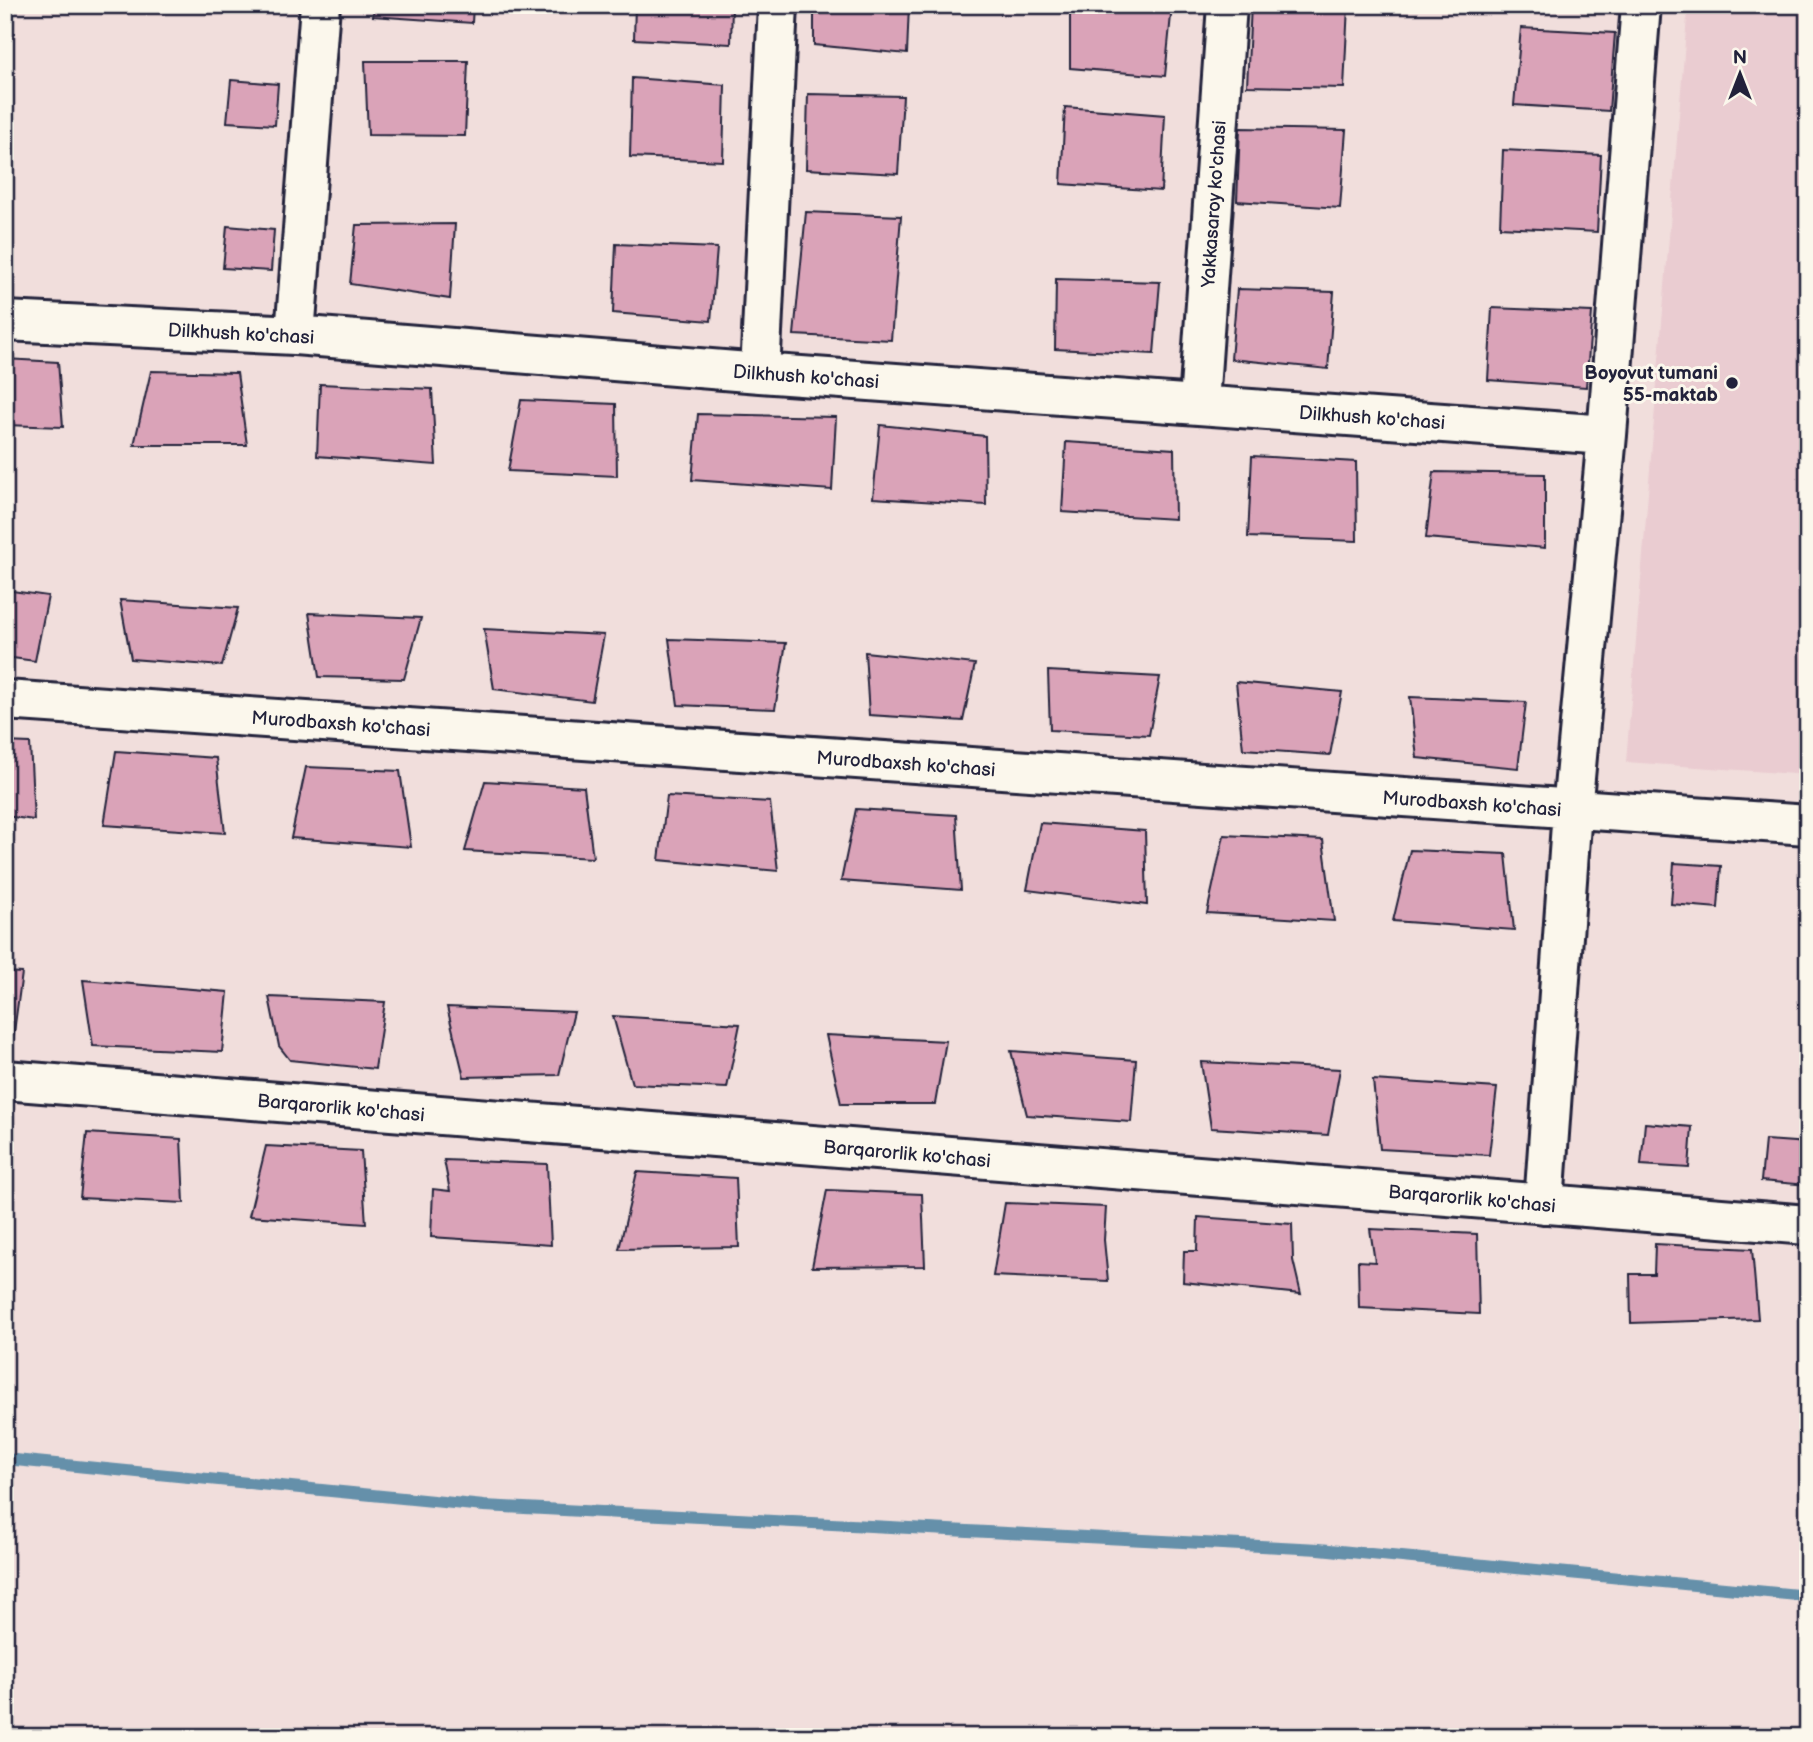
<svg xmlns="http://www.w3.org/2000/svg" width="1813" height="1742" viewBox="0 0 1813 1742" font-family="'Balsamiq Sans',sans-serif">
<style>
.built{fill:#eaccd1}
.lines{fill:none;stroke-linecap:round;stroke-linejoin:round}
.stream{stroke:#6590aa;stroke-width:12}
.building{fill:#daa3b8;stroke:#22223b;stroke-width:2}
.minor-casing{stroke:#22223b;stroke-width:44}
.minor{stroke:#fbf7ec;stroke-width:38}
.poi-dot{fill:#22223b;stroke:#fbf7ec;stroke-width:2.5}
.labels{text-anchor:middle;stroke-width:6;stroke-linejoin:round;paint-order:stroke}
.street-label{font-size:19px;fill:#22223b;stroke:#fbf7ec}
.poi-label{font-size:19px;font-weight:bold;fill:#22223b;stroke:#fbf7ec;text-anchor:end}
</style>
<rect width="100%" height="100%" fill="#f1dedc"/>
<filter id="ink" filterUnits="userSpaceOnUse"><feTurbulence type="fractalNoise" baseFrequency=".0143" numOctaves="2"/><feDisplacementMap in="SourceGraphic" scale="14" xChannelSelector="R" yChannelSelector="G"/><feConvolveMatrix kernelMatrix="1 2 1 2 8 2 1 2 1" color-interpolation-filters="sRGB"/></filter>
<g filter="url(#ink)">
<path class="built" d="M1688 5H1808V775L1626 762Z"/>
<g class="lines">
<path class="stream" d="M5 1459 484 1506 1319 1549 1808 1596"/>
</g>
<path class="building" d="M374 5H473L472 23 373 16Z
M635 5H732L731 44 634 39Z
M814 5H909L907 54 814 45Z
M1070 5H1172L1165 76 1070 68Z
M1251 5H1348L1344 88 1247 86Z
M1521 28 1615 33 1609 111 1514 105Z
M365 61H468L465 136 368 135Z
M632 78 725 85 723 161 630 157Z
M231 80 278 84 275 125 227 122Z
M808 94 903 96 898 174 806 169Z
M1065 107 1165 115 1161 191 1061 184Z
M1240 128 1346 130 1340 208 1237 201Z
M1503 150 1601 155 1597 232 1500 227Z
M806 212 901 216 891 340 794 335Z
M455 224 450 299 350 284 356 225Z
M227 226 274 230 271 271 223 268Z
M616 244 717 248 711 321 613 313Z
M1056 279 1160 282 1154 354 1055 349Z
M1237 289 1334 292 1328 369 1231 359Z
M1492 308 1592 312 1586 387 1488 380Z
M5 359 58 362 63 427 5 425Z
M151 371 237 373 247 445H134Z
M320 384 432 389 436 465 317 456Z
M521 400 616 404 617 476 508 471Z
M698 414 836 417 832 490 692 480Z
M880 425 985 436 986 505 873 498Z
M1066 442 1174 449 1175 519 1062 512Z
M1252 456 1356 462 1357 541 1248 537Z
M1434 472 1545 474V548L1426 538Z
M5 590 48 596 35 661 5 657Z
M120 600 238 608 222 666 131 659Z
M309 613 421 618 404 679 319 677Z
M484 629 604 635 592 701 494 689Z
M669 639 786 643 775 709 678 705Z
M865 652 975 664 963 721 869 715Z
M1048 671 1160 677 1149 735 1050 730Z
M1236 682 1342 692 1330 755 1243 749Z
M1410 697 1526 702 1518 768 1417 758Z
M5 742 30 743 34 820 5 816Z
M116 751 216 758 225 833 104 825Z
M306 767 400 771 411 847 291 838Z
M485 781 584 787 593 858 465 851Z
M667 796 770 802 778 871 659 860Z
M856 809 956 815 961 890 841 881Z
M1040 823 1145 831 1147 905 1027 890Z
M1224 835 1323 840 1334 921 1207 913Z
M1410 850 1506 854 1514 930 1393 921Z
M1674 863 1721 866 1718 908 1671 904Z
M5 972 22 973 13 1039 5 1038Z
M83 980 228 992 222 1052 93 1046Z
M269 997 385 1002 375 1069 290 1060 279 1046Z
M447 1007 574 1012 559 1075 464 1077Z
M613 1016 740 1024 727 1088 632 1084Z
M826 1035 946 1041 935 1104H841Z
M1011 1051 1136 1060 1131 1122 1027 1115Z
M1201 1062 1340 1069 1328 1135 1211 1128Z
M1373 1080 1497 1088 1489 1155 1380 1149Z
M1645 1123 1692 1127 1689 1168 1641 1165Z
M87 1133 181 1139 184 1203 80 1198Z
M1765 1140 1808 1143V1185L1761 1181Z
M266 1146 361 1151 366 1224 249 1216Z
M444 1160 547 1164 551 1245 431 1237 433 1189 450 1191Z
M637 1172 736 1178 739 1247 619 1249Z
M827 1190 922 1194 925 1266 812 1267Z
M1005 1203 1106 1207 1104 1240 1108 1281 993 1276Z
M1198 1217 1292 1224 1293 1260 1301 1294 1183 1282 1184 1251H1197Z
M1370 1229 1477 1234 1479 1314 1359 1308 1358 1261 1375 1262Z
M1655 1244 1752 1249 1758 1319 1631 1323 1630 1274H1654Z"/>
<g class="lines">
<g class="minor-casing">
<path id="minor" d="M5 321 295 335 760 373 1607 435
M295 335 320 5
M760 373 778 5
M1199 403 1227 5
M5 700 1808 825
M5 1080 1808 1225
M1544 1204 1572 810 1607 435 1641 5"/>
</g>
<use href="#minor" class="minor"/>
</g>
</g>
<circle class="poi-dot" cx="1732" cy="383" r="7"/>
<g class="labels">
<g class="street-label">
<text transform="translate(1213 204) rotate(-86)" y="7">Yakkasaroy ko'chasi</text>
<text transform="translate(241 333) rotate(3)" y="7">Dilkhush ko'chasi</text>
<text transform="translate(806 376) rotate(4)" y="7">Dilkhush ko'chasi</text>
<text transform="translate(1372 417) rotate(4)" y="7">Dilkhush ko'chasi</text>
<text transform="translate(341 723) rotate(4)" y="7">Murodbaxsh ko'chasi</text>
<text transform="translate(906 763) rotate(4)" y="7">Murodbaxsh ko'chasi</text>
<text transform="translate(1472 803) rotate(4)" y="7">Murodbaxsh ko'chasi</text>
<text transform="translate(341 1107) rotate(5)" y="7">Barqarorlik ko'chasi</text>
<text transform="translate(907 1153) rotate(5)" y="7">Barqarorlik ko'chasi</text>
<text transform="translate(1472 1198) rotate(5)" y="7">Barqarorlik ko'chasi</text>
</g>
<g class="poi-label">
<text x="1718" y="379">Boyovut tumani<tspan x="1718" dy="22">55-maktab</tspan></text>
</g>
</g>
<rect width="1813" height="1742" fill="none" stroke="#fbf7ec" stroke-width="28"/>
<rect x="14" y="14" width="1785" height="1714" fill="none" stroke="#22223b" stroke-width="2.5" filter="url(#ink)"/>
<g transform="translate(1740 74)" stroke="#fbf7ec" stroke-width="5" paint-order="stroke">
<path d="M0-5L12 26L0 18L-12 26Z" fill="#22223b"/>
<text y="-10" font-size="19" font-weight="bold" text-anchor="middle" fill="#22223b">N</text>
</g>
</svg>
